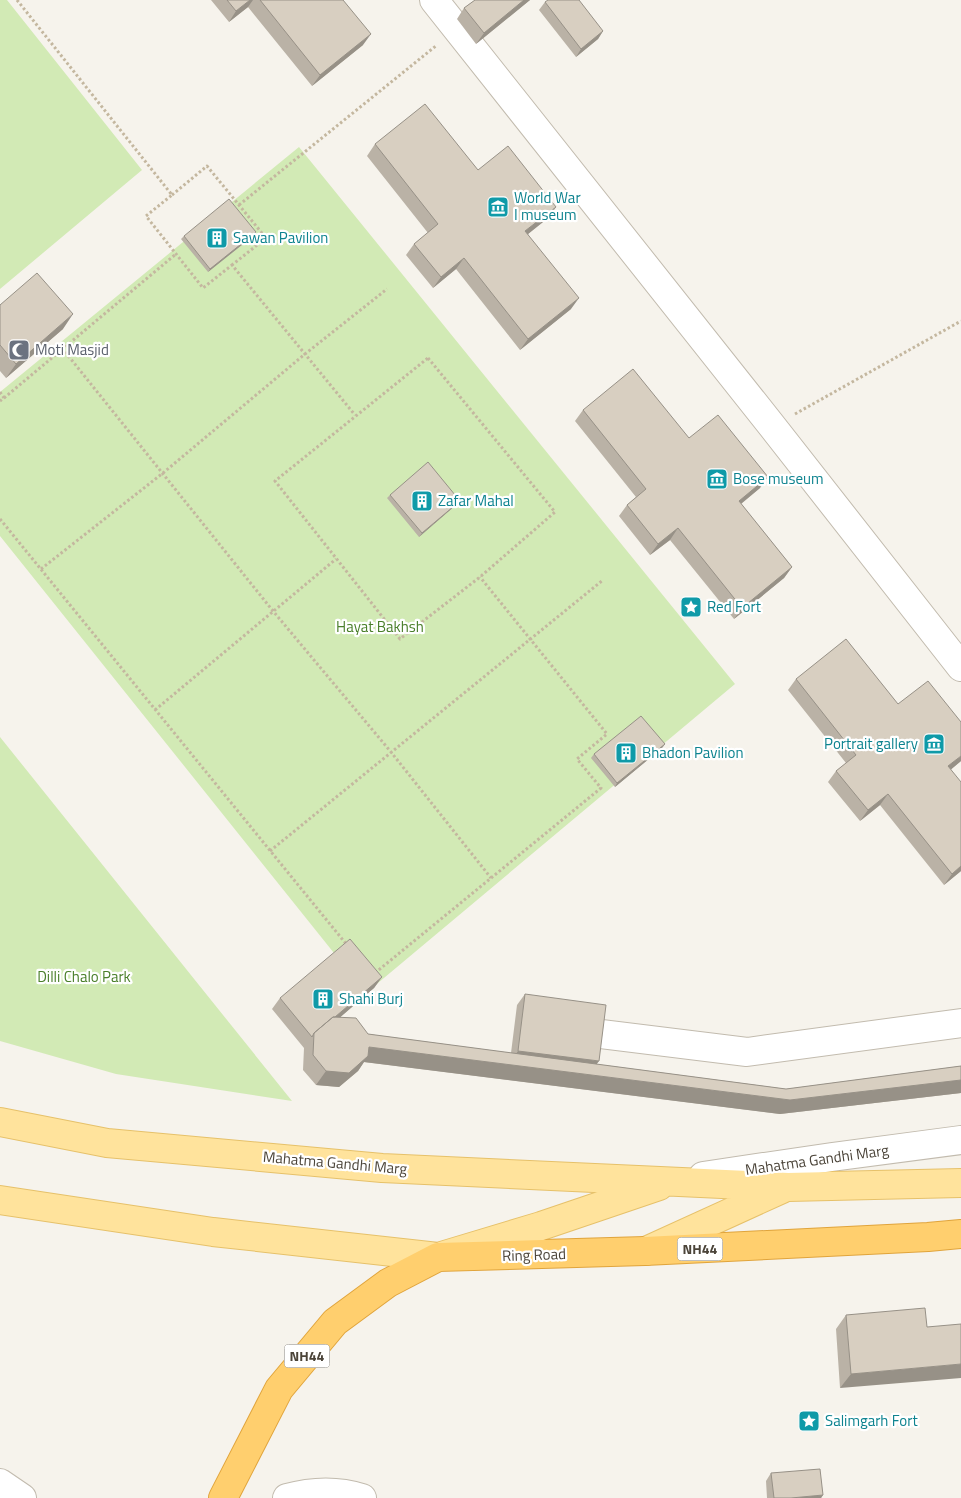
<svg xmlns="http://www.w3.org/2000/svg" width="961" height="1498" viewBox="0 0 961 1498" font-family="'Titillium Web',sans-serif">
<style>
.green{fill:#d2eab5}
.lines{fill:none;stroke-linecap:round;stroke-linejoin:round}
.minor-casing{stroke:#c2bbae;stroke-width:30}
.major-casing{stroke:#e6c16a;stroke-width:30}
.highway-casing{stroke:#e0a43c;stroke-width:30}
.path{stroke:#c4b79f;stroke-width:3;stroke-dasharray:2.5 2.5;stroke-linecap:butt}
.minor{stroke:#fff;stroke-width:28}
.major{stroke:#ffe39c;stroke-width:28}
.highway{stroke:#ffcf6e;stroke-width:28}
.wall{fill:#bab2a6}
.shaded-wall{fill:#979187}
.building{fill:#d8cfc1;stroke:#979187}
.labels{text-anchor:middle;stroke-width:4.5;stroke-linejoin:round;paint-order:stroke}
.shield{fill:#fff;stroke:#817c74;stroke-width:1}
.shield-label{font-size:14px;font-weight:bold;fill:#4b4439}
.culture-label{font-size:15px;fill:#0d838f;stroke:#fff;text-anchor:start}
.worship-label{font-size:15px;fill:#5b616d;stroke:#fff;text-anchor:start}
.park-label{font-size:15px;fill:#4a7f2a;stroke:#fff}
.street-label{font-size:15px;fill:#4b4439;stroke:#fff}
</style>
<rect width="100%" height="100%" fill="#f6f3ec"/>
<path class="green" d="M0 0H7L142 170 0 289Z
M299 147 735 684 366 993 0 536V392Z
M0 737 292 1101 116 1074 0 1041Z"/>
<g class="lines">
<g class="minor-casing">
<path id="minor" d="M434 0 772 426 961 667
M601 1034 747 1052 961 1023
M703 1176 832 1157 961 1140
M0 1483 22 1498
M287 1498C312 1491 337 1490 362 1498"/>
</g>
<g class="major-casing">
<path id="major" d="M0 1122 107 1143 382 1168 788 1187 961 1183
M0 1200 213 1232 438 1257 541 1226 659 1186
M646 1251 782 1189"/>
</g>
<g class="highway-casing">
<path id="highway" d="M223 1498 279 1389 335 1322 388 1283 438 1257 645 1251 928 1237 961 1234"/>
</g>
<path class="path" d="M17 0 172 195 146 216 203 288 232 265 355 415
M172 195 207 166 266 238 232 265
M239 205 437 45
M62 348 273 611 391 752 491 878
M428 358 555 512 480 577 400 639 275 481Z
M0 392 4 398 0 401
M4 398 176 254
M795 414 961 321
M0 519 347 945
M41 569 163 473 305 354 387 289
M155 710 336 559
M270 851 603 580
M375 973 601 788 577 759 607 734 480 577"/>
<use href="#minor" class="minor"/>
<use href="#major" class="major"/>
<use href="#highway" class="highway"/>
</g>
<path class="wall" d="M211 0H343L363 45 312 86 248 7 229 22Z
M475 0H530L476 44 457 19 464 8Z
M545 2 603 31 598 39 576 57 539 10Z
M375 144 478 170 556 207 548 218 528 234 571 309 520 350 456 269 433 288 406 255 414 244 428 233 367 156Z
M184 236H253L208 272 181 239Z
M0 305 63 329 6 378 0 371Z
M583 410 689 438 760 488 741 504 792 567 784 578 734 619 670 540 650 555 619 516 627 505 636 497 575 421Z
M390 495 457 504 419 537 387 498Z
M796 679 898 704 961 761 951 769 961 871 944 885 880 805 860 821 828 782 836 771 846 763 788 690Z
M665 744 662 748 615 787 591 758 594 754Z
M382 977 374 988 340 1017 368 1034 511 1053 517 1005 525 994 596 1064 786 1089 961 1066V1093L780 1114 364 1062 358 1071 339 1087 316 1085 303 1070 304 1048 272 1009 280 998Z
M846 1315 927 1327 840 1388 836 1329Z
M771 1473 823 1495 821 1498H767L766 1481Z"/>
<path class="shaded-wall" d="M250 0H253L248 7 229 22 236 11Z
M524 0H530L476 44 484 33Z
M603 31 598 39 576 57 581 49Z
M371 34 363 45 312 86 320 75Z
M556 207 548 218 518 242 525 231Z
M256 232 253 236 208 272 210 269Z
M464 258 456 269 433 288 441 277Z
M579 298 571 309 520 350 528 339Z
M73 314 63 329 6 378 16 364Z
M768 477 760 488 731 512 739 501Z
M460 501 457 504 419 537 422 533Z
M678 528 670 540 650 555 658 544Z
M792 567 784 578 734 619 742 608Z
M665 744 662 748 615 787 617 783Z
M961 756V761L941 778 948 766Z
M888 794 880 805 860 821 868 810Z
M961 866V871L944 885 952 874Z
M382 977 374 988 314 1040V1035Z
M369 1047 790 1100 961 1080V1093L780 1114 364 1062 358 1071 339 1087 316 1085 326 1071Z
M518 1051 599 1061 591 1072 510 1062Z
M961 1364V1378L840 1388 851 1374Z
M823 1495 821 1498H791Z"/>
<path class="building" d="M227 0H250L236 11Z
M260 0H343L371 34 320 75Z
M475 0H524L484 33 464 8Z
M548 0H579L603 31 581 49 545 2Z
M425 104 478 170 508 146 556 207 525 231 579 298 528 339 464 258 441 277 414 244 438 224 375 144Z
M229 199 256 232 210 269 184 236Z
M37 273 73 314 16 364 0 345V305Z
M633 369 689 438 718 415 768 477 739 501 792 567 742 608 678 528 658 544 627 505 646 489 583 410Z
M428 462 460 501 422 533 390 495Z
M846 639 898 704 928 681 961 722V756L948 766 961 782V866L952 874 888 794 868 810 836 771 856 755 796 679Z
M641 716 665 744 617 783 594 754Z
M350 939 382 977 335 1017H333L314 1033 312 1037 280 998Z
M525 994 606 1005 599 1061 518 1051Z
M333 1017 356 1018 368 1034 786 1089 961 1066V1080L790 1100 369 1047 368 1056 349 1073 326 1071 313 1055 314 1033Z
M925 1308 927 1327 961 1324V1364L851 1374 846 1315Z
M820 1469 823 1495 791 1498H774L771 1473Z"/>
<defs>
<g id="museum-square" transform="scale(1.125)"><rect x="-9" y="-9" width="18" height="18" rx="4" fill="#0f9aa8" stroke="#fff"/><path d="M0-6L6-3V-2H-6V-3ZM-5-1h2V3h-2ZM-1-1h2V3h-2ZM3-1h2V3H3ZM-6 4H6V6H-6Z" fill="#fff"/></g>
<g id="building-square" transform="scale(1.125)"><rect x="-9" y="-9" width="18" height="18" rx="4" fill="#0f9aa8" stroke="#fff"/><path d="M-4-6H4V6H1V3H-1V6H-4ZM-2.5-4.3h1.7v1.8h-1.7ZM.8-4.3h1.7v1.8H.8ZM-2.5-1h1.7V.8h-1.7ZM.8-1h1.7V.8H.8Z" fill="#fff"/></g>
<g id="mosque-square" transform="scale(1.125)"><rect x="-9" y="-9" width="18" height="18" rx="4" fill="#6b7280" stroke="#fff"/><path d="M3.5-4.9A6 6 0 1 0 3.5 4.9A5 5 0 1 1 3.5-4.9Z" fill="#fff"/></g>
<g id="sight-square" transform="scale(1.125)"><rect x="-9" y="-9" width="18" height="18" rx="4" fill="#0f9aa8" stroke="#fff"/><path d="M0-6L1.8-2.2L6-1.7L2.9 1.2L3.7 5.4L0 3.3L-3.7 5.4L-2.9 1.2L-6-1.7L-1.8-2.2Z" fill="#fff"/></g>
</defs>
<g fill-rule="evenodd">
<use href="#museum-square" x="498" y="207"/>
<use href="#building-square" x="217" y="238"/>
<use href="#mosque-square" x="19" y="350"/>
<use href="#museum-square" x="717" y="479"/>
<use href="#building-square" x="422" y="501"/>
<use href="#sight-square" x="691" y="607"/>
<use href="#museum-square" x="934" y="744"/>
<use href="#building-square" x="626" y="753"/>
<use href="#building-square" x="323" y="999"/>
<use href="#sight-square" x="809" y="1421"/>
</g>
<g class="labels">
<g class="shield">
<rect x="677.5" y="1237.5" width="45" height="23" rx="4"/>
<rect x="284.5" y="1344.5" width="45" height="23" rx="4"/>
</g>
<g class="shield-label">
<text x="700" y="1254">NH44</text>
<text x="307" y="1361">NH44</text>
</g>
<g class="culture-label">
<text x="514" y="203">World War<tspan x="514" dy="17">I museum</tspan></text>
<text x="233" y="243">Sawan Pavilion</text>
<text x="733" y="484">Bose museum</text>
<text x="438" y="506">Zafar Mahal</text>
<text x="707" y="612">Red Fort</text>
<text x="918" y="749" text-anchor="end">Portrait gallery</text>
<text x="642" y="758">Bhadon Pavilion</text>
<text x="339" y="1004">Shahi Burj</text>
<text x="825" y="1426">Salimgarh Fort</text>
</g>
<g class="worship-label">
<text x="35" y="355">Moti Masjid</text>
</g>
<g class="park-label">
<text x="380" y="632">Hayat Bakhsh</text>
<text x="84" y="982">Dilli Chalo Park</text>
</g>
<g class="street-label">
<text transform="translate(817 1160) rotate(-8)" y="5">Mahatma Gandhi Marg</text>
<text transform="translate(335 1163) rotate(5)" y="5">Mahatma Gandhi Marg</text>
<text transform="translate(534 1255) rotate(-2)" y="5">Ring Road</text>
</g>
</g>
</svg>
